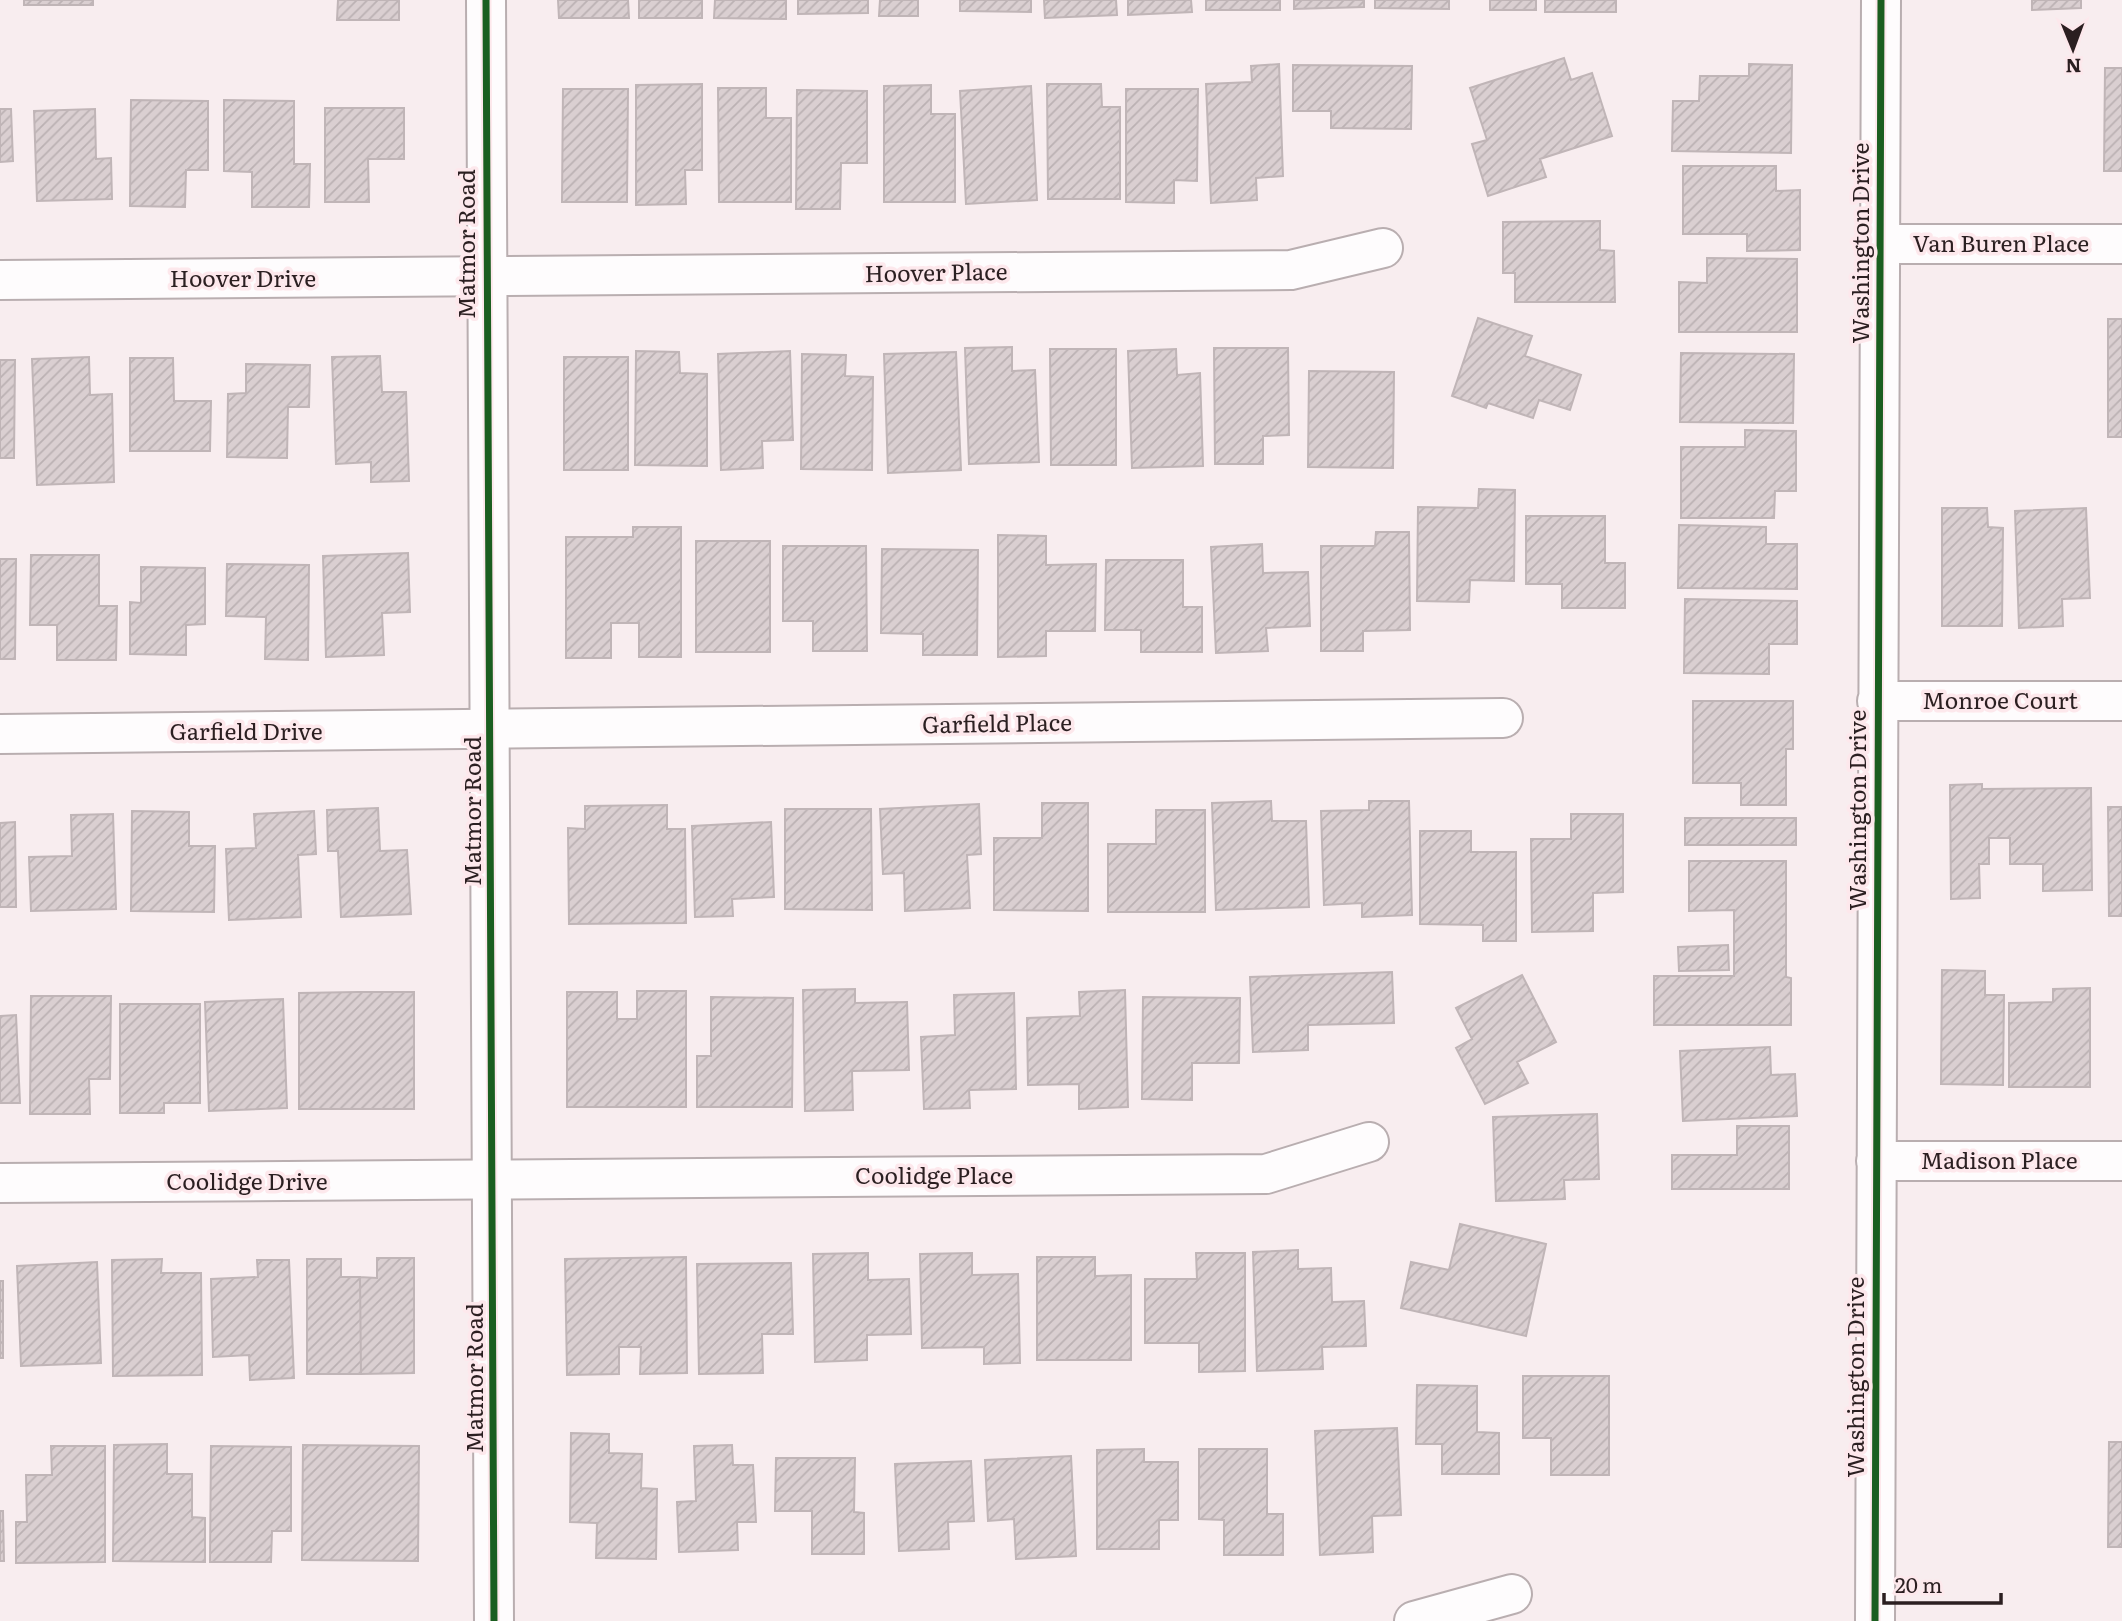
<svg xmlns="http://www.w3.org/2000/svg" width="2122" height="1621" viewBox="0 0 2122 1621" font-family="Literata,serif">
<style>
.building{fill:url(#building-hatch);stroke:#c0b5b7;stroke-width:2}
.lines{fill:none;stroke-linecap:round;stroke-linejoin:round}
.minor-casing{stroke:#b9aeb0;stroke-width:42}
.tertiary-casing{stroke:#b9aeb0;stroke-width:42}
.minor{stroke:#fefcfd;stroke-width:38}
.tertiary{stroke:#fefcfd;stroke-width:38}
.cycleway-casing{stroke:#fde8ec;stroke-width:11}
.cycleway{stroke:#1b5e20;stroke-width:7}
.labels{text-anchor:middle;stroke-width:7;stroke-linejoin:round;paint-order:stroke}
.street-label{font-size:23px;fill:#2b1f21;stroke:#fde8ec}
</style>
<defs>
<pattern id="building-hatch" width="6" height="6" patternUnits="userSpaceOnUse" patternTransform="scale(1.75)"><rect width="6" height="6" fill="#dacfd1"/><path d="M-1 1l2-2M0 6l6-6M5 7l2-2" fill="none" stroke="#bbb1b3"/></pattern>
</defs>
<rect width="100%" height="100%" fill="#f8edef"/>
<path class="building" d="M24 0H93V5H24Z
M338 0H399V20H337Z
M558 0H628L629 18H559Z
M639 0H702V18H639Z
M715 0H786V19L714 18Z
M798 0H868V13L798 14Z
M880 0H918V16H879Z
M960 0H1031V12L960 11Z
M1044 0H1116L1117 15 1045 18Z
M1128 0H1191L1192 12 1128 15Z
M1206 0H1280V10H1206Z
M1294 0H1364V7L1294 9Z
M1375 0H1449V9L1375 8Z
M1490 0H1536V10H1490Z
M1545 0H1616V12H1545Z
M2032 0H2081V8L2032 10Z
M1564 58 1571 80 1592 73 1612 136 1540 159 1546 177 1488 196 1472 144 1487 140 1470 88Z
M1279 64 1283 176 1256 178 1257 200 1211 203 1206 84 1252 82 1251 66Z
M1749 64 1792 65 1791 153 1672 151 1673 101H1699L1700 76H1749Z
M1293 65 1412 66 1411 129 1331 128V111H1293Z
M2105 68H2122V171H2104Z
M702 84V170H685L686 204 636 205V85Z
M1047 84H1101L1102 107H1120V199H1048Z
M931 85V114H955V202H884V86Z
M1031 86 1037 200 966 204 960 91Z
M718 88H766V118H791V202H719Z
M563 89H628L627 202H562Z
M1126 89H1198L1197 181 1174 180V203L1126 202Z
M797 90 867 91V163H841L840 209H796Z
M131 100 208 101V170H186L185 207 130 206Z
M224 100 294 101V164H310L309 207H252V172L224 171Z
M325 108H404V159H368L369 202H325Z
M0 109H11L13 161 0 162Z
M95 109 96 159 111 158 112 199 37 201 34 111Z
M1683 166H1776V191L1800 190V250L1747 251V234H1683Z
M1600 221V250L1614 251 1615 302H1515V273H1503V222Z
M1707 258 1797 259V332H1679V282L1707 283Z
M1478 318 1532 336 1525 356 1581 375 1570 410 1539 400 1533 418 1488 403 1486 408 1452 396Z
M2108 319H2122V437H2108Z
M1012 347V371L1035 370 1039 462 969 464 965 348Z
M1214 348H1288L1289 435 1263 436V464H1215Z
M1050 349H1116V465H1051Z
M1176 349 1177 375 1200 373 1203 466 1132 468 1128 351Z
M636 351 679 352 680 373 707 374V466L635 465Z
M790 351 793 440 762 441 763 468 721 470 718 354Z
M956 352 961 470 888 473 884 354Z
M1681 353 1794 354 1793 423 1680 422Z
M802 354 846 355 845 376 873 377 872 470 801 469Z
M380 356 382 392H406L409 481 371 482V462L336 464 332 357Z
M89 357 90 395 112 394 114 482 37 485 32 359Z
M564 357H628V470H564Z
M130 358H173L174 401H211L210 451H130Z
M0 360H15L14 458H0Z
M246 364 310 365 309 407H288L287 458 227 457 228 394 246 393Z
M1309 371 1394 372 1393 468 1308 467Z
M1745 430 1796 431V491H1775L1774 518H1681V447H1745Z
M1479 489 1515 490 1514 581 1470 580 1469 602 1417 601 1418 507 1478 508Z
M1942 508H1987L1988 527 2003 528 2002 626H1942Z
M2086 508 2090 598 2062 599 2063 626 2019 628 2015 511Z
M1526 516H1605V563H1625V608H1562V584H1526Z
M1679 525 1766 527V544H1797V589L1678 588Z
M633 527H681V657H639V623H611V658H566V537H633Z
M1376 532H1409L1410 630 1363 631V651H1321V546H1375Z
M998 535 1046 536V565L1096 564 1095 631H1046V656L998 657Z
M696 541H770V652H696Z
M1262 544 1263 573 1308 572 1310 626 1266 628 1268 651 1216 653 1211 547Z
M783 546H866L867 651H813V621H783Z
M882 549 978 550 977 655H923V634L881 633Z
M408 553 410 612 382 613 384 655 326 657 323 556Z
M31 555H99V606H117L116 660H57V625H30Z
M0 559H16L15 659H0Z
M1106 560H1183V607H1202V652H1141V630H1105Z
M227 564 309 565 308 660 265 659 266 617 226 616Z
M141 567 205 568V624L186 625V655L130 654V602L141 603Z
M1685 599 1797 601V644H1769V674L1684 673Z
M1693 701H1793V749H1786V805H1741V783H1693Z
M1982 784V789L2091 788 2092 890 2043 891V864H2010V838H1989V864H1979L1980 898 1951 899 1950 785Z
M1271 801 1272 821H1306L1309 907 1216 910 1212 803Z
M1369 801H1409L1412 915 1362 917V903L1324 905 1321 811 1369 810Z
M1042 803H1088V911L994 910V838H1042Z
M979 804 981 854 967 855 970 908 905 911 904 873 883 874 880 809Z
M667 805V829H685L686 923 569 924 568 828 585 829V806Z
M2108 807H2122V916H2109Z
M378 808 380 851 407 850 411 914 341 917 338 851H328L327 810Z
M785 809H871L872 910 785 909Z
M1156 810H1205V912H1108V844H1156Z
M132 811 189 812V846H215L214 912 131 911Z
M314 811 316 854 298 855 301 917 229 920 226 849 256 848 254 814Z
M113 814 116 909 31 911 29 857 72 856 71 815Z
M1571 814H1623V892L1593 893V931L1532 932 1531 839H1571Z
M1685 818H1796V845H1685Z
M15 822 16 907H0V823Z
M771 822 774 897 732 899 733 916 695 917 692 826Z
M1420 831H1471V852H1516V941H1483V925L1420 924Z
M1689 861H1786V977L1791 978V1025H1654V976H1734V910L1689 911Z
M1728 945 1729 970 1679 971 1678 947Z
M1942 970 1985 971V995H2004L2003 1085 1941 1084Z
M1392 972 1394 1023 1308 1025V1050L1253 1052 1250 977Z
M1522 975 1556 1042 1517 1062 1528 1083 1485 1104 1456 1048 1472 1039 1456 1008Z
M2090 988V1087H2009V1003L2053 1002V989Z
M855 989V1003L907 1002 909 1070 852 1071 853 1110 805 1111 803 990Z
M1125 990 1128 1107 1079 1109V1084L1028 1085 1027 1018 1080 1016 1079 992Z
M637 991H686V1107H567V992H617V1019H637Z
M358 992H414V1109H299V993Z
M1014 993 1016 1089 969 1090 970 1108 924 1109 921 1037 955 1035 954 995Z
M31 996H111L110 1079H89L90 1114H30Z
M711 997 793 998 792 1107H697V1056H711Z
M1143 997 1240 998 1239 1063H1192V1100L1142 1099Z
M283 999 287 1108 209 1111 205 1002Z
M120 1004H200V1103H164V1113H120Z
M16 1015 20 1103H0V1016Z
M1770 1047 1771 1075 1795 1074 1797 1116 1683 1121 1680 1051Z
M1597 1114 1599 1179 1564 1180 1565 1199 1496 1201 1493 1117Z
M1737 1126H1789V1189H1672V1155H1737Z
M1460 1224 1546 1244 1526 1336 1401 1308 1411 1262 1449 1270Z
M1298 1250V1269L1331 1268 1332 1302 1364 1301 1366 1346 1322 1347 1323 1369 1257 1371 1253 1252Z
M868 1253V1280L909 1279 911 1334 867 1335V1360L815 1362 813 1254Z
M972 1253V1275L1018 1274 1020 1363 984 1364V1347L922 1348 920 1254Z
M1196 1253H1245V1371L1199 1372V1343H1145V1279H1197Z
M686 1257 687 1373 640 1374 641 1347H619V1374L567 1375 565 1259Z
M1037 1257H1095V1276L1131 1275V1360H1037Z
M377 1258H414V1373L361 1374 360 1277 377 1278Z
M162 1259 161 1273H201L202 1375 113 1376 112 1260Z
M307 1259H341V1277H360L361 1374H307Z
M257 1260H289L294 1378 250 1380 249 1355 213 1357 211 1279 258 1277Z
M97 1262 101 1363 21 1366 17 1266Z
M791 1263 793 1334H762L763 1373 699 1374 697 1264Z
M0 1281H3V1358H0Z
M1523 1376H1609V1475H1551V1438H1523Z
M1417 1385 1477 1386V1432L1499 1433V1474H1442V1444H1416Z
M1397 1428 1401 1515 1372 1516 1373 1552 1320 1555 1315 1431Z
M571 1433 609 1434V1453L642 1454 641 1488 657 1489 656 1559 596 1558 597 1523 570 1522Z
M2109 1442H2122V1547H2108Z
M167 1444V1474H192V1517L205 1518V1562L113 1561 114 1445Z
M303 1445 419 1446 418 1561 302 1560Z
M732 1445 733 1465H753L756 1522H737L738 1550 679 1552 677 1502 696 1501 694 1446Z
M51 1446H105V1562L16 1563V1522H27L26 1475H52Z
M211 1446 291 1447V1531H272L271 1562H210Z
M1144 1449V1462H1178V1520H1159V1549H1097V1450Z
M1199 1449H1267V1514H1283V1555H1224V1520L1199 1519Z
M1071 1456 1076 1556 1016 1559 1014 1519 988 1521 985 1460Z
M776 1458H855L854 1512 864 1513V1554H812V1511H775Z
M971 1461 974 1521 948 1522 949 1549 899 1551 895 1464Z
M0 1511H3L4 1561H0Z"/>
<g class="lines">
<g class="minor-casing">
<path id="minor" d="M1881 244H2122
M0 280 1291 270 1383 248
M1877 701H2122
M0 734 1503 718
M1876 1161H2122
M0 1183 1266 1174 1369 1142
M1414 1621 1512 1594
M1875 1621 1881 0"/>
</g>
<g class="tertiary-casing">
<path id="tertiary" d="M486 0 494 1621"/>
</g>
<use href="#minor" class="minor"/>
<use href="#tertiary" class="tertiary"/>
<g class="cycleway-casing">
<path id="cycleway" d="M486 0 494 1621
M1875 1621 1881 0"/>
</g>
<use href="#cycleway" class="cycleway"/>
</g>
<g class="labels">
<g class="street-label">
<text transform="translate(1861 243) rotate(-90)" y="8">Washington Drive</text>
<text transform="translate(467 244) rotate(-90)" y="8">Matmor Road</text>
<text x="2001" y="252">Van Buren Place</text>
<text transform="translate(936 273) rotate(-1)" y="8">Hoover Place</text>
<text x="243" y="287">Hoover Drive</text>
<text x="2000" y="709">Monroe Court</text>
<text transform="translate(997 724) rotate(-1)" y="8">Garfield Place</text>
<text x="246" y="740">Garfield Drive</text>
<text transform="translate(1858 810) rotate(-90)" y="8">Washington Drive</text>
<text transform="translate(473 811) rotate(-90)" y="8">Matmor Road</text>
<text x="1999" y="1169">Madison Place</text>
<text x="934" y="1184">Coolidge Place</text>
<text x="247" y="1190">Coolidge Drive</text>
<text transform="translate(1856 1377) rotate(-90)" y="8">Washington Drive</text>
<text transform="translate(475 1378) rotate(-90)" y="8">Matmor Road</text>
</g>
</g>
<g transform="translate(2073 49) rotate(179)" stroke="#fde8ec" stroke-width="5" paint-order="stroke">
<path d="M0-5L12 26L0 18L-12 26Z" fill="#2b1f21"/>
<text y="-10" font-size="19" font-weight="bold" text-anchor="middle" fill="#2b1f21">N</text>
</g>
<path d="M1884 1593v10h117v-10" fill="none" stroke="#2b1f21" stroke-width="3.5"/>
<text x="1895" y="1593" font-size="21" fill="#2b1f21" stroke="#fde8ec" stroke-width="5" paint-order="stroke">20 m</text>
</svg>
